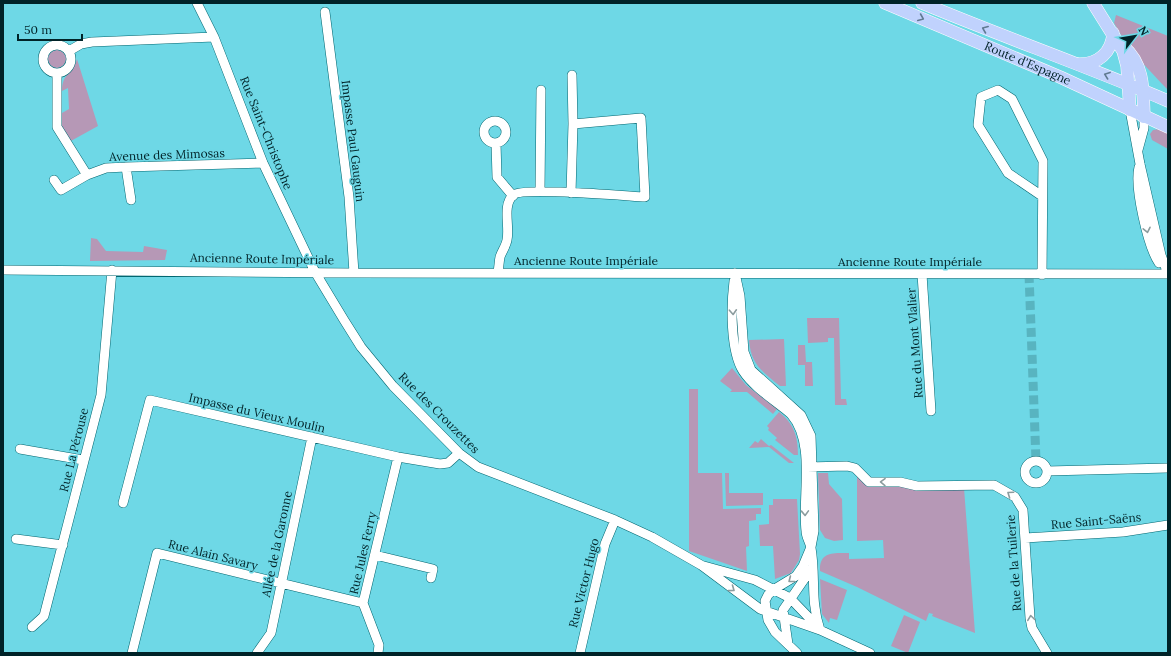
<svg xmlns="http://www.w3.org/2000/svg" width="1171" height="656" viewBox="0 0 1171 656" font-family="Lora,serif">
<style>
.green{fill:#b698b6}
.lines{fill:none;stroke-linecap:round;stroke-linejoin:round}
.minor-tunnel{stroke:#58b4c0;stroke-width:9;stroke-dasharray:9 4.5;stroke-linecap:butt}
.minor-casing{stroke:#006670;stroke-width:10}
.major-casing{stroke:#fff;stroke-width:13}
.minor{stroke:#fff;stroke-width:9}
.major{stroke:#c0d2fd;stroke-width:12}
.oneway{stroke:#607a92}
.oneway2{stroke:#8c9c9e}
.labels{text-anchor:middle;stroke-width:3;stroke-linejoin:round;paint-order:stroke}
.street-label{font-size:12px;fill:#002328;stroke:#6ed8e6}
</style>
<rect width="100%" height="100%" fill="#6ed8e6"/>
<path class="green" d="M1116 15 1168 36V90C1148 69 1128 49 1114 23Z
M48 59a9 9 0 1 1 18 0a9 9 0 1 1-18 0Z
M77 59 98 126 69 142 62 129V113L69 109 68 88 62 91C62 73 73 74 77 59Z
M1159 129 1168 133V149L1152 140 1150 134 1153 130Z
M91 238 97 239 106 251 143 252 144 246 167 250 165 260 90 261Z
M807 318H839L841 399H846L847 405H835L834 338H828V342L808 343Z
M784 339 786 386H780C762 371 751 365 749 340Z
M798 345H805L806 362H812L813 386H805V365H798Z
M732 368 746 385 777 409 773 414 747 392H730L732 390 720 381Z
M689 389H698V473H722L723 509 761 508V514H756V520L749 521V546L746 547 747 571 689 551Z
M779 412C794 424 798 436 798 455H794L775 440 777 438 768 430 769 428 767 426Z
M761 439 769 446 771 445 794 463H789L769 447 749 448 755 441 758 443Z
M725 473H729V493H763V505L726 506Z
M818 473H828L829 484 842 499 843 540 834 541 825 538 820 530Z
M857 475 864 483 964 488 975 633 932 616 933 614 929 613 926 621 857 587 820 571C819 551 834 553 849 553V559L884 558 883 540 857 541Z
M773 499H797L800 554 799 560 791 573 775 579 773 546H760L759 525 769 524V505H773Z
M820 579 847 590 837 620 830 618 829 623 822 614Z
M904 615 920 622 908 653 891 646Z"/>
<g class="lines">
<path class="minor-tunnel" d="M1029 274 1036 461"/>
<g class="minor-casing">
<path id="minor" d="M197 3 214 37 263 163 315 272 344 320 361 347 393 386 459 453 478 467 615 520 652 537 701 565 760 609 820 630 870 653
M325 12 349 197 354 273
M43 59a14 14 0 1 1 28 0a14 14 0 1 1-28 0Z
M69 51 81 44 92 42 214 37
M57 73V127L87 175 106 168 126 167 263 163
M572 75 573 124
M1130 110 1140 164 1161 255 1168 274
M484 132a11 11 0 1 1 22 0a11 11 0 1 1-22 0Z
M496 143 497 177 513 196
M1138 150 1144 128V117
M126 167 131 200
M1139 167C1134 187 1148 247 1159 263
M54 180 61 190 87 175
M540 191 541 90
M3 270 354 273 1168 274
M498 272C499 267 499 262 500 257 502 251 506 246 507 240 510 226 502 206 513 195 522 187 626 196 645 197L641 118 573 124 571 193
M735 273 740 296 744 352 751 370 801 415 811 436 814 531 811 547 803 566 796 576 773 590 768 595 765 601 768 620 775 632 797 653
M922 274 931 411
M1042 275 1043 161 1012 99 998 90 981 97 978 125 1008 173 1042 196
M734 281C731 305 730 350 743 371 754 388 776 401 791 414 816 443 802 495 806 531 806 537 810 542 811 548 816 577 810 600 820 630
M20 449 83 460
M1025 472a11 11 0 1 1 22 0a11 11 0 1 1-22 0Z
M807 467 847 466 855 468 869 482H900L917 486 994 485 1015 497 1023 510 1030 618 1032 628 1047 653
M1047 471 1168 468
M123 503 150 400 398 457 440 464 448 463 459 453
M1025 538 1123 532 1168 525
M16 539 63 545
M375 555 433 569 431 578
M704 566 755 580 790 598 817 626
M32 627 44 616 101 395 112 270
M788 644 783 610 812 568
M132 653 157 553 363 603
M257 653 271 633 312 437
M378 653 379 645 363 603 398 457
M580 653 605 544 615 520"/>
</g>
<g class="major-casing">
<g id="major">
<path id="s1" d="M885 3 1060 77 1168 127"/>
<path d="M922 3C1003 37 1087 66 1168 101"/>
<path d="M1093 3 1123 51 1127 66 1130 110"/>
<path d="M1124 47C1145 65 1143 92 1144 117"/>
<path d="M1078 64C1098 65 1112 52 1113 33"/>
</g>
</g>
<use href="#minor" class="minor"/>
<use href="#major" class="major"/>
</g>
<defs><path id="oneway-chevron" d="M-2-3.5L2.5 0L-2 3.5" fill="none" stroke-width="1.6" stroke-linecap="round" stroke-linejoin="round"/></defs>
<g class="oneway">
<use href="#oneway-chevron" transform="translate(921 18) rotate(23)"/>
<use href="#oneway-chevron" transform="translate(985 29) rotate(-158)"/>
<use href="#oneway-chevron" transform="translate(1107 75) rotate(-160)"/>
</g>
<g class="oneway2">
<use href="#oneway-chevron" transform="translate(1147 230) rotate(78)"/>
<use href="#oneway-chevron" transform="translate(733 312) rotate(87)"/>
<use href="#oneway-chevron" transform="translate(883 482) rotate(-179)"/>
<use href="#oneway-chevron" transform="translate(1010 494) rotate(-145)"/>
<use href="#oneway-chevron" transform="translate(805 513) rotate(88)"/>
<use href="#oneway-chevron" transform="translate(791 580) rotate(142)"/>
<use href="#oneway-chevron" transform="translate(732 589) rotate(36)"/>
<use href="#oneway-chevron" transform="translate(1031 618) rotate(-98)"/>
</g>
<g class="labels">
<g class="street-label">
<text dy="4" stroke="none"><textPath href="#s1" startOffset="155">Route d'Espagne</textPath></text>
<text transform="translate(266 133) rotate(68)" y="4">Rue Saint-Christophe</text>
<text transform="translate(353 141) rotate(83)" y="4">Impasse Paul Gauguin</text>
<text transform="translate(167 155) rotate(-2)" y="4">Avenue des Mimosas</text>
<text transform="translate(262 259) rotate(1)" y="4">Ancienne Route Impériale</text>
<text x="586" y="265">Ancienne Route Impériale</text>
<text x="910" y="266">Ancienne Route Impériale</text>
<text transform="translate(915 343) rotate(-94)" y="4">Rue du Mont Vlalier</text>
<text transform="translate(257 413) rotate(13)" y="4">Impasse du Vieux Moulin</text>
<text transform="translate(439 413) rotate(45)" y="4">Rue des Crouzettes</text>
<text transform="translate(74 450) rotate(-76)" y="4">Rue La Pérouse</text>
<text transform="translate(1096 521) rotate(-5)" y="4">Rue Saint-Saëns</text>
<text transform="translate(277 544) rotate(-78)" y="4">Allée de la Garonne</text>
<text transform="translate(363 553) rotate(-77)" y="4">Rue Jules Ferry</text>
<text transform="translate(213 555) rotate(14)" y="4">Rue Alain Savary</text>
<text transform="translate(1014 563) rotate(-94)" y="4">Rue de la Tuilerie</text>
<text transform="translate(584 583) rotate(-76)" y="4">Rue Victor Hugo</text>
</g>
</g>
<rect width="1171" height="656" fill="none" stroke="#002328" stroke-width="8"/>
<g transform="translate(1135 36) rotate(59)" stroke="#6ed8e6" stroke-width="3" paint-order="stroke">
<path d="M0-3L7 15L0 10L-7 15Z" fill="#002328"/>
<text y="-6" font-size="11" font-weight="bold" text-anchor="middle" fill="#002328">N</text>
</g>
<path d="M18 34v6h64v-6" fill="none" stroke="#002328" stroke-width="2"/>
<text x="24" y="34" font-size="12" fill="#002328" stroke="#6ed8e6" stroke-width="3" paint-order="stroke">50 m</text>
</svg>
